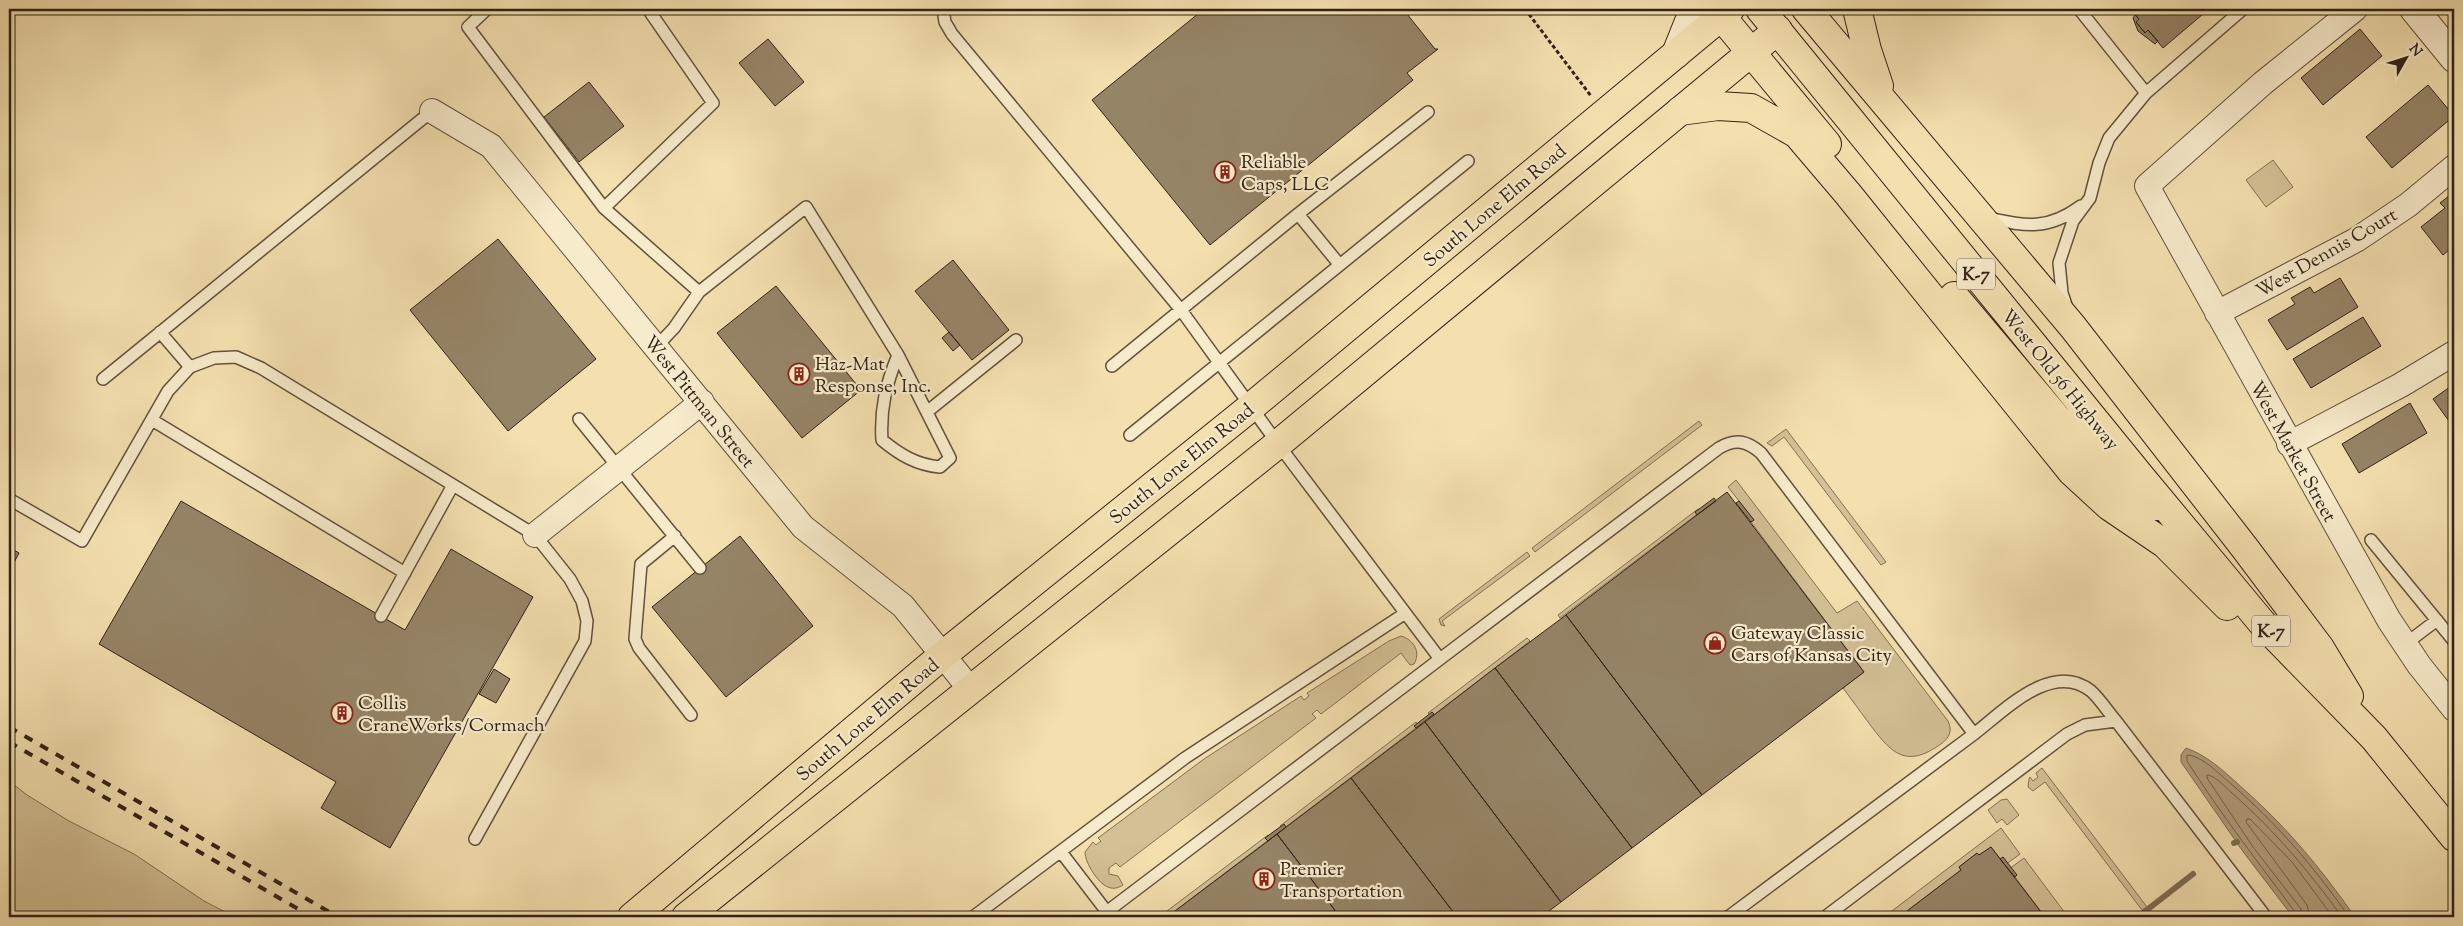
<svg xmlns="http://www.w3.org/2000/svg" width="2463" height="926" viewBox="0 0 2463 926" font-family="'Sorts Mill Goudy',serif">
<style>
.green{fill:#d3c095;stroke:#827056}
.water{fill:#b29f7c;stroke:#7e6d54}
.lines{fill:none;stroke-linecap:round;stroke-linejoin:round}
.shore{stroke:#72604a;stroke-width:1}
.stream{stroke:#7e6d54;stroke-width:6}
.building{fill:#968467;stroke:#312118}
.service-casing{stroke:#62513e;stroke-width:14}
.minor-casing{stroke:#62513e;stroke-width:26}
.tertiary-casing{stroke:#62513e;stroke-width:30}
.secondary-casing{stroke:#312118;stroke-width:30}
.primary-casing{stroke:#312118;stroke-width:30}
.trunk-casing{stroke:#312118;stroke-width:30}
.path{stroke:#312118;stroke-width:3;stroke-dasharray:4 2.5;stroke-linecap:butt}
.service{stroke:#f8ebcb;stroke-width:11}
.minor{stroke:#f8ebcb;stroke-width:24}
.tertiary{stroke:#f8ebcb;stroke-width:28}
.secondary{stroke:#f8ebcb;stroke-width:28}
.primary{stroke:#f4e0af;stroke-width:28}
.trunk{stroke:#f4e0af;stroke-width:28}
.rail{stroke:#312118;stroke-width:4;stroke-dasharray:9 9;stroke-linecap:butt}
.labels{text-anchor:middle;stroke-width:4.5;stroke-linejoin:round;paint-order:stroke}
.shield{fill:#f8ebcb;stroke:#6d5e4e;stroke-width:1}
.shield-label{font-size:18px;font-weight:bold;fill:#312118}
.poi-label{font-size:19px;fill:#312118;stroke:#f8ebcb;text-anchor:start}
.street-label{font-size:19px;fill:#312118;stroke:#f8ebcb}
</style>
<rect width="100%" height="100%" fill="#f4e0af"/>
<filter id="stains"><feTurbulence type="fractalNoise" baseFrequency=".004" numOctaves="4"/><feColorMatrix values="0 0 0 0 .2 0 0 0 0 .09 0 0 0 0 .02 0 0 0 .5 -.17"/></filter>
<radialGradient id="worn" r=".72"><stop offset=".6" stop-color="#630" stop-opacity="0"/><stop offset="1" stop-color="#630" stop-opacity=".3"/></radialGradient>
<path class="green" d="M2273 160 2293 187 2266 207 2246 180Z
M1699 421 1702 425 1535 552 1532 548Z
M1786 429 1886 562 1881 565 1784 437 1772 446 1767 443Z
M1736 480 1837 613 1857 601 1948 721C1953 731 1949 738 1941 744 1907 768 1893 755 1871 726 1862 713 1852 701 1843 688L1864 672 1751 522 1754 520 1728 487Z
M1698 509 1700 512 1560 618 1558 615Z
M1527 552 1530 556 1442 621 1445 626 1441 625 1439 619Z
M1401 636C1414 640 1421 652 1414 664L1410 665 1401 653 1321 714 1317 710 1312 714 1316 718 1120 867 1116 863 1109 868V874L1118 876 1123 885C1120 887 1115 889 1111 888 1099 886 1085 863 1085 852L1093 842 1096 845 1101 841 1098 838 1204 759 1301 696 1304 700 1309 696 1307 693 1389 641Z
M1527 638 1530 641 1431 717 1428 713Z
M1416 722 1419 726 1416 728 1283 829 1280 826Z
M2042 768 2147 907 2142 910 2045 782 2033 791 2028 787 2029 779 2030 777 2033 781 2038 777 2036 773Z
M9 781 27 795 69 821 134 854 204 901 235 917H9Z
M2007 799 2019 815 2007 825 2002 819 1997 823 1988 810 2001 800Z
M2001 828 2020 854 2005 865 1991 847 1979 855 1977 853 1959 867 1961 870 1899 917H1884Z
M1268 835 1271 838 1167 917H1159Z
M2024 858 2068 917H2045L2009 869Z"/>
<path class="water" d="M2186 748C2206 755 2223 770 2239 785 2285 825 2320 867 2355 917H2293L2244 853 2181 762V755Z"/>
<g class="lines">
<path class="shore" d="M2296 917 2295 912C2258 862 2220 813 2187 761V755C2202 756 2218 773 2229 782 2278 825 2312 864 2349 917
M2303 917 2301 909 2253 847 2207 778V775C2216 776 2225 787 2232 793 2274 830 2309 871 2342 917
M2310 917 2307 905 2246 822 2247 819H2250L2292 862 2333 917"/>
<path class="stream" d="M2234 843 2237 842
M2143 913 2193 874"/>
</g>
<path class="building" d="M1204 9H1403L1435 49H1438L1407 73 1413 80 1210 245 1092 100Z
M2137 9H2209L2163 48 2148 30 2145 33 2136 22 2139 19 2133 12Z
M2135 15 2139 19 2136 22 2145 33 2148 30 2158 41 2155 44 2138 31 2133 18Z
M2360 29 2382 56 2323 105 2301 78Z
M768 39 804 82 775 106 739 63Z
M589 82 624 126 579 162 544 117Z
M2428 85 2454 116 2392 168 2366 137Z
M2454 192V246L2443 255 2421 227 2445 208 2440 203Z
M498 239 596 359 508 431 410 310Z
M953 260 1009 330 972 360 915 291Z
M2340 278 2358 307 2287 350 2268 320 2295 304 2291 298 2310 287 2314 293Z
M776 286 861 390 802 438 717 333Z
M2363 317 2381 346 2311 388 2293 359Z
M949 332 960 345 953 351 942 338Z
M2454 384V428L2433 399Z
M2410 403 2427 433 2359 473 2342 444Z
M1727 492 1864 672 1702 795 1566 615Z
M1714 498 1716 501 1697 515 1695 512Z
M181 501 405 630 451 549 533 597 390 848 321 808 336 782 99 644Z
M1739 501 1754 520 1751 522 1736 503Z
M740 536 813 626 726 697 652 607Z
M9 547 19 553 9 572Z
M1566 615 1702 795 1632 848 1495 668Z
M1495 668 1632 848 1561 902 1425 722Z
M494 669 510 679 496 703 479 694Z
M1432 712 1434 714 1416 728 1414 726Z
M1425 722 1561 902 1541 917H1457L1351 778Z
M1351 778 1457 917H1340L1277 834Z
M1284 824 1286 827 1268 841 1265 838Z
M1277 834 1340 917H1167L1268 841Z
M1991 847 2045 917H1899L1961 870 1959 867 1977 853 1979 855Z
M2003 857 2017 875 2015 877 2000 859Z"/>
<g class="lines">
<g class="service-casing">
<path id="service" d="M487 9 468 27 604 208 699 292 806 207 898 355 950 458 940 467C917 465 900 455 882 440 880 409 886 384 898 355
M943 9 945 22 952 34 1181 310 1278 444 1440 659 1719 448C1736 438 1747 441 1761 453L1974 734C2004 711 2052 660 2091 691 2100 699 2108 712 2116 721
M2079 9 2146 93
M604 208 713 103 648 9
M1298 214 1339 264
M1988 218C2026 226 2047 231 2081 206
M2066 305 2062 293 2059 263 2073 221 2090 198 2099 163 2109 138 2146 93 2243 9
M160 332 190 367 214 358 236 357 261 368 535 535 570 579 582 601 587 621 585 641 475 839
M656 347 674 328 699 292
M1112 366 1298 214 1428 112
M103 379 432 111
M928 411 1016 340
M579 419 700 568
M152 420 405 573
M1130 435 1468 161
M9 499 82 541 168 391 190 367
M675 536 641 564 635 639 639 648 691 715
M2371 540 2453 640
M381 616 453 485
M2404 645 2437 620
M1061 852 1107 912
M973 917 1185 758 1404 614
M1100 917 1440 659
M1728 917 1974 734
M1825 917 2067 734 2085 725 2116 721 2266 917"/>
</g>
<g class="minor-casing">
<path id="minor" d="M2355 9 2263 83 2147 186 2389 620 2419 665 2454 709
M432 111 491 146 803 527 903 606 971 690
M2217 313 2356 240 2408 205 2454 167
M2289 444 2401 385 2454 353
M535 535 702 402"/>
</g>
<g class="tertiary-casing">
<path id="tertiary" d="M2414 9 2454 58"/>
</g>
<g class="secondary-casing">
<path id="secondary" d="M1676 54 1694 9"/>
</g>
<g class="primary-casing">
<path id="primary" d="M632 917 943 655 1251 407 1730 9
M686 917 1278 444 1778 30"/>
</g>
<g class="trunk-casing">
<path id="trunk" d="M1760 9 2141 477 2263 624 2374 738 2454 837
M1806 9 2073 327 2244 547 2320 648 2349 696
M1857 9 1867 50 1879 86
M1721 16 1827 144
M1680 111 1718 106 1751 108 1797 134 1848 194 2072 472 2109 506 2165 544 2227 606
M1954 296 2055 416 2113 481 2157 506"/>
</g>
<path class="path" d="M1525 9 1591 96"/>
<use href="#service" class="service"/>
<use href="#minor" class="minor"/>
<use href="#tertiary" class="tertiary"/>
<use href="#secondary" class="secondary"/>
<use href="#primary" class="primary"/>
<use href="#trunk" class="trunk"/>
<path class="rail" d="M9 727 338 917
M9 742 312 917"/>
</g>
<defs>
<g id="building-ring" transform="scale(1.125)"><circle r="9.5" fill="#f8ebcb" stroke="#8f2418" stroke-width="1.5"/><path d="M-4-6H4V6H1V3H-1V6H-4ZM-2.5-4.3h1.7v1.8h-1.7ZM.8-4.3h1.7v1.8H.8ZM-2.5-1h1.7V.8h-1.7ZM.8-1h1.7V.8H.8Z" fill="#8f2418"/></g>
<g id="shop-ring" transform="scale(1.125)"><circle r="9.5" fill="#f8ebcb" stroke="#8f2418" stroke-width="1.5"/><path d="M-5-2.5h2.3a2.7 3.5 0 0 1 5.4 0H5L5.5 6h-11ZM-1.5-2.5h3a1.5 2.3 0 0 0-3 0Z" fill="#8f2418"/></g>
</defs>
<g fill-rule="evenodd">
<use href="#building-ring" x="1225" y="172"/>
<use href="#building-ring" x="799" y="374"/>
<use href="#shop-ring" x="1715" y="643"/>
<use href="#building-ring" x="342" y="713"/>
<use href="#building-ring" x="1264" y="879"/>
</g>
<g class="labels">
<g class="shield">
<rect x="1957" y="258.5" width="38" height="31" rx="4"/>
<rect x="2252" y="615.5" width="38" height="31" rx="4"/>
</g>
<g class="shield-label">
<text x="1976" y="280">K-7</text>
<text x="2271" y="637">K-7</text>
</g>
<g class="poi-label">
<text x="1241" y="168">Reliable<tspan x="1241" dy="22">Caps, LLC</tspan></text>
<text x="815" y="370">Haz-Mat<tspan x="815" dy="22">Response, Inc.</tspan></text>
<text x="1731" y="639">Gateway Classic<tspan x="1731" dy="22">Cars of Kansas City</tspan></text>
<text x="358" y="709">Collis<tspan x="358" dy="22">CraneWorks/Cormach</tspan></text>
<text x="1280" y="875">Premier<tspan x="1280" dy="22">Transportation</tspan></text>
</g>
<g class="street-label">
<text transform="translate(1494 205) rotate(-40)" y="7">South Lone Elm Road</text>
<text transform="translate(2326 252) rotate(-30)" y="7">West Dennis Court</text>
<text transform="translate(2061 379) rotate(51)" y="7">West Old 56 Highway</text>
<text transform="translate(700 401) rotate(51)" y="7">West Pittman Street</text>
<text transform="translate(2294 451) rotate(61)" y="7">West Market Street</text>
<text transform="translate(1181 463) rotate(-39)" y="7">South Lone Elm Road</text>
<text transform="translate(867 719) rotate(-40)" y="7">South Lone Elm Road</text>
</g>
</g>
<rect width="2463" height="926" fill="none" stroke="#f4e0af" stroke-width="30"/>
<rect x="10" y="10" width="2443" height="906" fill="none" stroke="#312118" stroke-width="2.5"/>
<rect x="15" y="15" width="2433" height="896" fill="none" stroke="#312118"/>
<g transform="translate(2406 58) rotate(51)" stroke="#f8ebcb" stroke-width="4" paint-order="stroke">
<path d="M0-4L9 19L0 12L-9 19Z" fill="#312118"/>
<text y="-8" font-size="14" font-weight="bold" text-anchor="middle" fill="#312118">N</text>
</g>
<rect width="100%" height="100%" filter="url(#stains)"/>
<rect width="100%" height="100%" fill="url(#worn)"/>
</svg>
